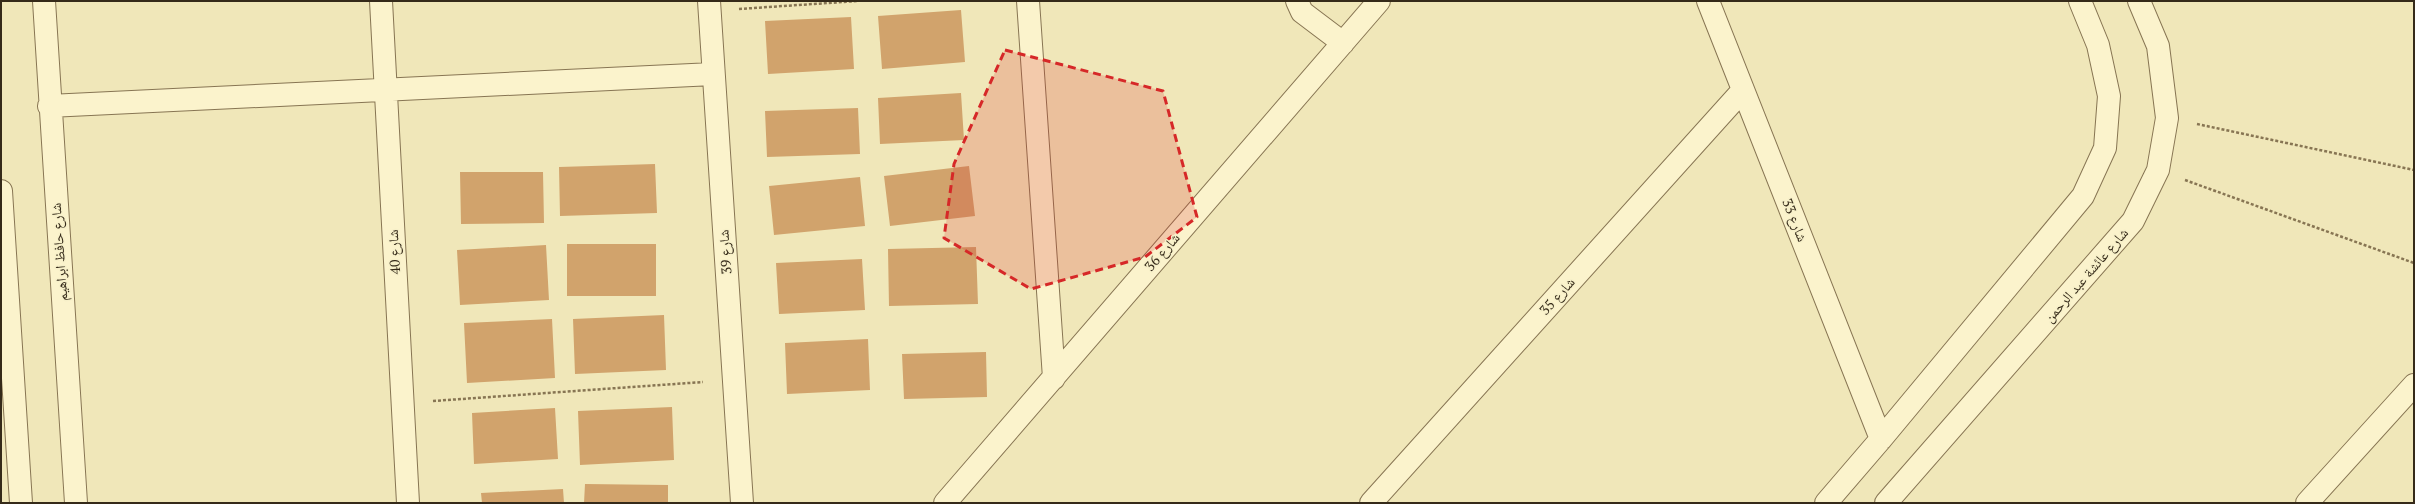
<svg xmlns="http://www.w3.org/2000/svg" width="2415" height="504" viewBox="0 0 2415 504" font-family="'PT Serif','Noto Naskh Arabic',serif">
<style>
.building{fill:#d1a36c}
.lines{fill:none;stroke-linecap:round;stroke-linejoin:round}
.minor-casing{stroke:#877553;stroke-width:24}
.path{stroke:#877553;stroke-width:2.5;stroke-dasharray:3 2;stroke-linecap:butt}
.minor{stroke:#fbf3cc;stroke-width:22}
.marked{fill:#d62828;fill-opacity:0.2;stroke:#d62828;stroke-width:3;stroke-dasharray:8 5;stroke-linejoin:round}
.labels{text-anchor:middle;stroke-width:3;stroke-linejoin:round;paint-order:stroke}
.street-label{font-size:14px;fill:#352a19;stroke:#f7f0c9}
</style>
<rect width="100%" height="100%" fill="#f0e7b9"/>
<path class="building" d="M961 10 965 62 882 69 878 16Z
M851 17 854 69 768 74 765 21Z
M961 93 964 140 880 144 878 98Z
M858 108 860 154 767 157 765 111Z
M655 164 657 213 560 216 559 167Z
M969 166 975 216 890 226 884 176Z
M460 172H543L544 223 461 224Z
M860 177 865 226 774 235 769 186Z
M567 244H656V296H567Z
M546 245 549 300 460 305 457 250Z
M976 247 978 304 889 306 888 249Z
M862 259 865 310 779 314 776 263Z
M664 315 666 370 575 374 573 319Z
M552 319 555 378 467 383 464 323Z
M868 339 870 390 787 394 785 343Z
M986 352 987 397 904 399 902 354Z
M672 407 674 460 580 465 578 411Z
M555 408 558 459 474 464 472 413Z
M585 484 668 485V503H584Z
M563 489 564 503H482L481 493Z"/>
<g class="lines">
<g class="minor-casing">
<path id="minor" d="M44 1 76 503
M381 1 408 503
M709 1 742 503
M1028 1 1054 378
M1297 1 1302 12 1343 43
M1708 1 1881 439
M49 106 713 74
M1 191 21 503
M945 503 1379 1
M1371 503 1743 90
M1826 503 1881 439 2083 196 2105 148 2109 96 2098 45 2080 1
M1886 503 2133 221 2158 170 2167 118 2158 46 2139 1
M2307 503 2414 385"/>
</g>
<path class="path" d="M739 9 858 1
M2197 124 2414 170
M2185 180 2414 263
M433 401 703 382"/>
<use href="#minor" class="minor"/>
</g>
<path class="marked" d="M1005 50 1163 91 1197 217 1145 257 1031 289 944 238 954 164Z"/>
<g class="labels">
<g class="street-label">
<text transform="translate(1795 220) rotate(68)" y="5">شارع 33</text>
<text transform="translate(59 252) rotate(-94)" y="5">شارع حافظ ابراهيم</text>
<text transform="translate(394 252) rotate(-93)" y="5">شارع 40</text>
<text transform="translate(725 252) rotate(-94)" y="5">شارع 39</text>
<text transform="translate(1162 252) rotate(-49)" y="5">شارع 36</text>
<text transform="translate(2086 275) rotate(-49)" y="5">شارع عائشة عبد الرحمن</text>
<text transform="translate(1557 296) rotate(-48)" y="5">شارع 35</text>
</g>
</g>
<rect width="2415" height="504" fill="none" stroke="#352a19" stroke-width="4"/>
</svg>
